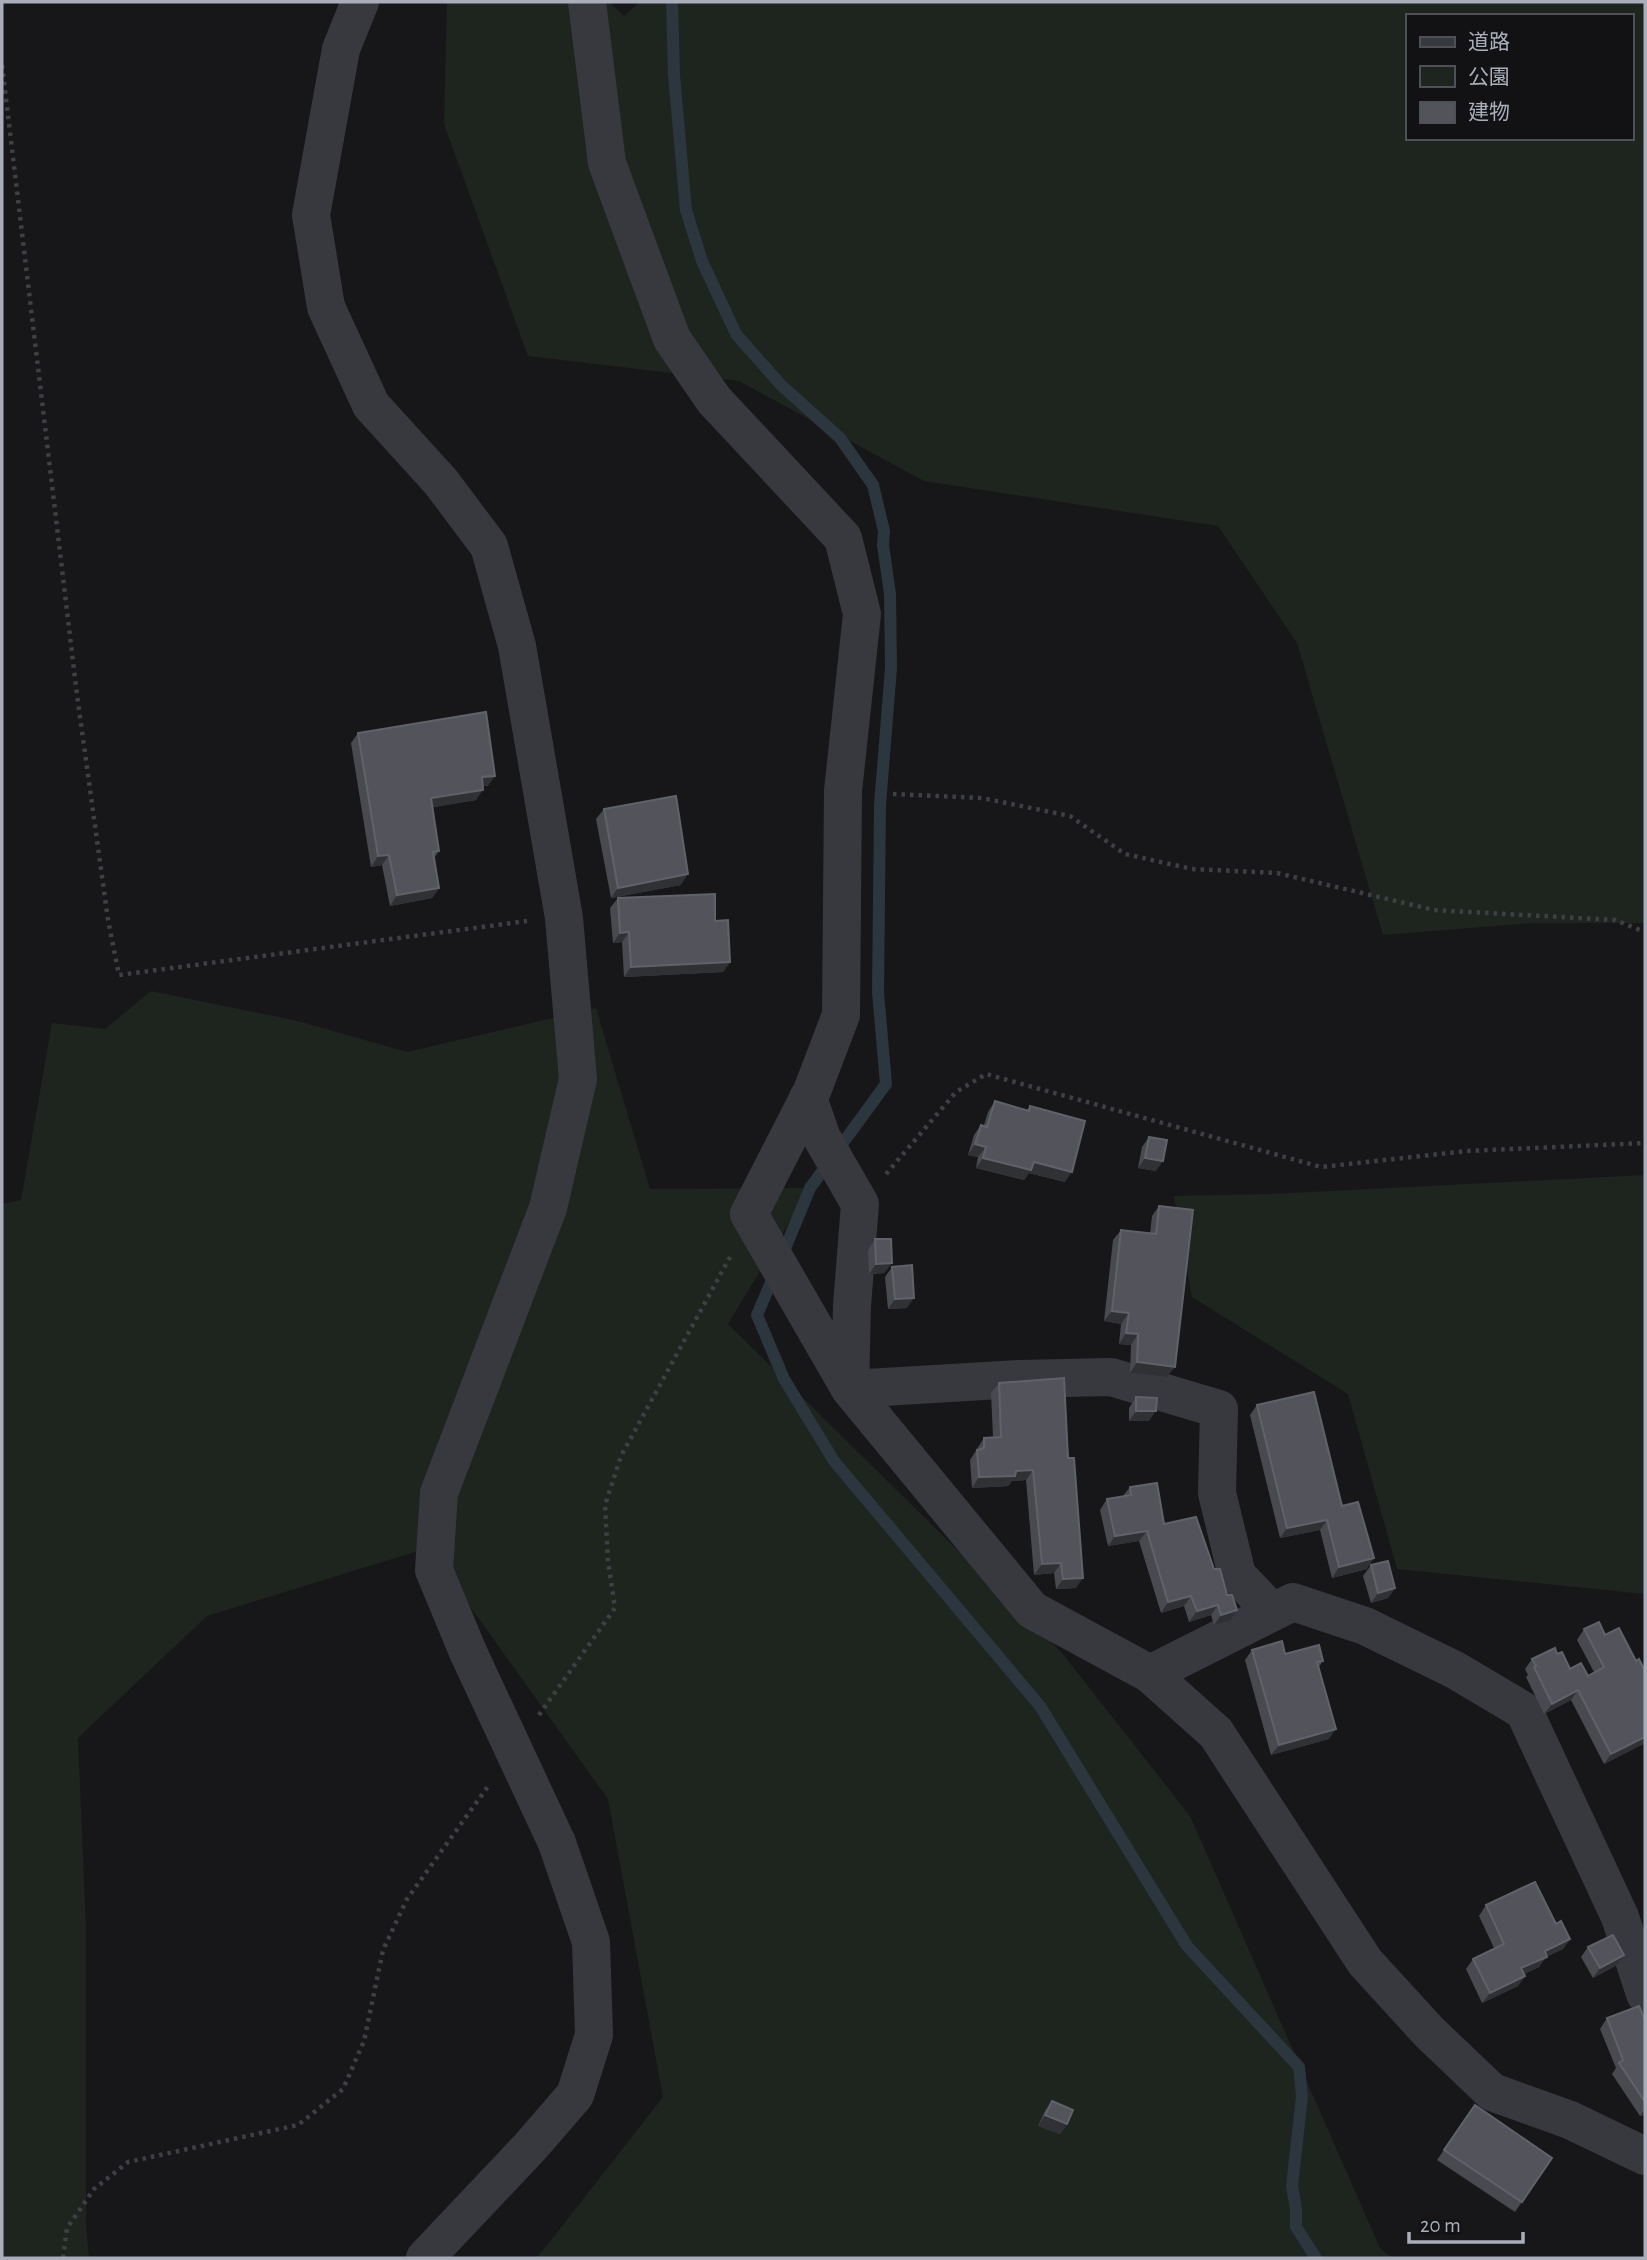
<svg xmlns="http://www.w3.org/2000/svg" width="1647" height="2260" viewBox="0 0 1647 2260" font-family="'Alegreya Sans','Noto Sans JP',sans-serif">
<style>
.green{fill:#1d251e;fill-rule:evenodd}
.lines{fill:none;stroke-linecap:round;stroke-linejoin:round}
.stream{stroke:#2c363f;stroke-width:12}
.path{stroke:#3e4046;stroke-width:4.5;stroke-dasharray:3.5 5;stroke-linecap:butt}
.minor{stroke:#38393f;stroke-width:38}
.tertiary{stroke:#38393f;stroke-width:38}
.tertiary-bridge{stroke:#38393f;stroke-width:38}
.wall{fill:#484a4f}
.shaded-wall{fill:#303135}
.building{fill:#53545b;stroke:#60626a;stroke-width:2}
</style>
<rect width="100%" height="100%" fill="#17171a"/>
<path class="green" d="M447 2H609L624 16 640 2H1645V923H1533L1383 935 1297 643 1218 526 924 481 739 381 528 356 444 124ZM1407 16H1631V138H1407Z
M151 991 298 1021 407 1052 596 1008 650 1189 810 1188 728 1324 1062 1653 1190 1816 1380 2248 1392 2258H537L663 2097 608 1799 428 1548 207 1616 78 1738 86 1929V2225L89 2258H2V1204L21 1200 52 1023 105 1029Z
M1645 1175V1594L1397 1569 1348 1394 1192 1297 1174 1196 1272 1194Z"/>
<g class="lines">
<path class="stream" d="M672 2 674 75 686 210 702 261 736 334 781 385 840 438 873 485 884 531 883 545 890 594 891 668 880 805 878 992 886 1084 810 1188 782 1256
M775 1273 757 1315 784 1379 834 1461 1040 1706 1187 1946 1299 2067 1302 2096 1292 2186 1296 2209V2227L1316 2258"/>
<path class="path" d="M2 65 77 695 108 920 119 975 527 921
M893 794 982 798 1070 816 1125 854 1192 869 1277 873 1434 910 1615 920 1645 932
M886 1174 956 1092 986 1074 1321 1167 1467 1151 1645 1143
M539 1715 615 1608 608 1561 605 1505 621 1456 730 1257
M63 2258 67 2228 94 2189 128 2162 298 2125 343 2089 364 2041 383 1950 407 1899 489 1785"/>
<path class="minor" d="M587 2 607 163 672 339 714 400 843 538 862 614 843 791 841 1015 812 1091 749 1214 850 1389 1032 1610 1150 1674 1216 1733 1365 1962 1430 2033 1492 2092 1570 2120 1645 2156
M808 1098 822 1138 860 1204 852 1306 850 1389 1019 1379 1111 1377 1219 1409 1217 1493 1237 1575 1272 1612
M1150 1674 1293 1602 1365 1626 1455 1670 1524 1711 1620 1917 1645 1994"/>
<path class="tertiary" d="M360 2 341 49 311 215 326 307 371 405 441 482 489 546 517 646 564 918 578 1079 548 1208 439 1493 434 1570 468 1652
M425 2258 530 2147 575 2095 594 2035 591 1942 557 1843"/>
<path class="tertiary-bridge" d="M468 1652 557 1843"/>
</g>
<path class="wall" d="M358 733 488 786H483L476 800 433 807 439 851 434 858 439 888 432 898 390 906 382 865 371 867 351 743Z
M604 809 681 885 611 898 596 819Z
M618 898 715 921 730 962 723 972 624 977 622 942 613 943 610 908Z
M995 1101 1027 1110 1030 1106 1065 1182 1029 1173 1024 1180 976 1168 978 1157 968 1155 974 1135 981 1125H984L988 1112Z
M1149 1137 1156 1171 1138 1168 1142 1147Z
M1159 1206 1167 1377 1130 1373 1131 1345 1119 1344 1121 1324 1104 1321 1113 1240 1121 1230 1150 1234 1152 1216Z
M875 1239 892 1263 884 1273 869 1274 868 1250Z
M892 1267 907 1308 888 1309 885 1277Z
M1064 1378 1076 1588 1056 1589 1054 1573 1034 1575 1026 1480 1012 1481 1008 1486 972 1488 970 1460 984 1438 993 1437 991 1393 999 1383Z
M1136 1397 1149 1421H1129V1408Z
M1257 1405 1342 1506 1367 1569 1332 1578 1320 1530 1280 1538 1250 1415Z
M1130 1487 1164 1524 1230 1621 1214 1625 1211 1615 1189 1622 1184 1606 1161 1613 1139 1541 1108 1546 1100 1510 1107 1499 1123 1496Z
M1371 1565 1395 1588 1388 1598 1371 1603 1363 1576Z
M1584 1629 1645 1743 1604 1764 1571 1700 1544 1714 1526 1677 1528 1675 1525 1669 1532 1659 1557 1654 1570 1669 1588 1676 1594 1672 1577 1640Z
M1252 1650 1323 1661 1318 1668 1329 1739 1271 1755 1245 1660Z
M1486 1905 1556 1924 1570 1939 1563 1949 1546 1957 1539 1967 1524 1974 1525 1976 1518 1986 1482 2003 1466 1969 1473 1959 1494 1948 1479 1916Z
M1588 1947 1617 1965 1593 1978 1581 1957Z
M1607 2018 1645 2020V2116H1640L1612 2074 1616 2068 1600 2029Z
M1052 2101 1067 2124 1060 2134 1038 2126 1045 2111Z
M1475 2105 1552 2158 1515 2212 1437 2160Z"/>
<path class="shaded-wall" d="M495 776 488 786 475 787 482 777Z
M483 790 476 800 424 809 431 798Z
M389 855 382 865 371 867 378 856Z
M688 874 681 885 611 898 618 888Z
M439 888 432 898 390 906 397 895Z
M629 932 622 942 613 943 620 933Z
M730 962 723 972 624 977 631 967Z
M975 1144 986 1147 978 1157 968 1155Z
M983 1158 1034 1162 1072 1172 1065 1182 1029 1173 1024 1180 976 1168Z
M1145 1158 1163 1161 1156 1171 1138 1168Z
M892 1263 884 1273 869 1274 876 1264Z
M914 1298 907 1308 888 1309 895 1299Z
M1112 1311 1129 1313 1121 1324 1104 1321Z
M1126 1333 1138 1334 1131 1345 1119 1344Z
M1137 1362 1175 1367 1167 1377 1130 1373Z
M1136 1411H1156L1149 1421H1129Z
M1033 1470 1026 1480 1012 1481 1008 1486 972 1488 979 1477 1016 1471Z
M1327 1520 1320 1530 1280 1538 1287 1528Z
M1147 1531 1139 1541 1108 1546 1115 1536Z
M1374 1558 1367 1569 1332 1578 1339 1567Z
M1061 1563 1054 1573 1034 1575 1042 1564Z
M1083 1578 1076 1588 1056 1589 1063 1579Z
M1395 1588 1388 1598 1371 1603 1378 1593Z
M1191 1596 1184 1606 1161 1613 1168 1602Z
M1218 1605 1211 1615 1189 1622 1197 1611Z
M1237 1610 1230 1621 1214 1625 1221 1615Z
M1578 1690 1571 1700 1544 1714 1552 1704Z
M1336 1729 1329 1739 1271 1755 1279 1745Z
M1645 1737V1743L1604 1764 1611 1754Z
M1570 1939 1563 1949 1546 1957 1539 1967 1514 1979 1521 1968 1545 1951Z
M1624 1955 1617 1965 1593 1978 1600 1968Z
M1525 1976 1518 1986 1482 2003 1490 1993Z
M1645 2109V2116H1640Z
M1045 2115 1067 2124 1060 2134 1038 2126Z"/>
<path class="building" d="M486 712 495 776 482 777 483 790 431 798 439 851 433 852 439 888 397 895 389 855 378 856 358 733Z
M676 796 688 874 618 888 604 809Z
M715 894V921L728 920 730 962 631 967 629 932 620 933 618 898Z
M995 1101 1029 1111 1030 1106 1085 1121 1072 1172 1034 1162 1031 1170 983 1158 986 1147 975 1144 981 1125 987 1127Z
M1149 1137 1167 1140 1163 1161 1145 1158Z
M1159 1206 1193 1210 1175 1367 1137 1362 1138 1334 1126 1333 1129 1313 1112 1311 1121 1230 1156 1234Z
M875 1239H891L892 1263 876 1264Z
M912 1265 914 1298 895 1299 892 1267Z
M1064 1378 1068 1458H1074L1083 1578 1063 1579 1061 1563 1042 1564 1033 1470 1016 1471 1015 1476 979 1477 977 1450 984 1448V1438L1001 1437 999 1383Z
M1314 1392 1342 1506 1358 1502 1374 1558 1339 1567 1327 1520 1287 1528 1257 1405Z
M1136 1397 1157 1398 1156 1411H1136Z
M1157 1483 1164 1524 1196 1517 1214 1569H1220L1227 1595H1232L1237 1610 1221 1615 1218 1605 1197 1611 1191 1596 1168 1602 1147 1531 1115 1536 1107 1499 1131 1495 1130 1487Z
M1388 1561 1395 1588 1378 1593 1371 1565Z
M1599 1622 1605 1635 1619 1628 1636 1661 1639 1659 1645 1671V1737L1611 1754 1578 1690 1552 1704 1534 1667 1536 1666 1532 1659 1555 1648 1557 1654 1562 1652 1570 1669 1581 1663 1588 1676 1604 1667 1584 1629Z
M1282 1641 1285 1654 1319 1645 1323 1661 1317 1662 1336 1729 1279 1745 1252 1650Z
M1535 1882 1556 1924 1561 1921 1570 1939 1545 1951 1547 1957 1521 1968 1525 1976 1490 1993 1473 1959 1504 1944 1486 1905Z
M1613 1935 1624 1955 1600 1968 1588 1947Z
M1639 2006 1645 2020V2102L1619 2063 1623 2060 1607 2018Z
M1052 2101 1073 2110 1067 2124 1045 2115Z
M1475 2105 1552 2158 1522 2202 1444 2150Z"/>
<rect width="1647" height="2260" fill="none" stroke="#a9aeba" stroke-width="7"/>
<rect x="1406" y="14" width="228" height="126" fill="#121215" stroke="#4e5057" stroke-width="2"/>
<rect x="1420" y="37" width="35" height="10" fill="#38393f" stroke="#4e5057" stroke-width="2"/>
<text x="1468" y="49" font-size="21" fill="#a9aeba">道路</text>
<rect x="1420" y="66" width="35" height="21" fill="#1d251e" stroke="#4e5057" stroke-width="2"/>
<text x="1468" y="84" font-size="21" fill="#a9aeba">公園</text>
<rect x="1420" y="102" width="35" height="21" fill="#53545b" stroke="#4e5057" stroke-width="2"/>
<text x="1468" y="119" font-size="21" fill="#a9aeba">建物</text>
<path d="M1409 2232v10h114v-10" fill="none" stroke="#a9aeba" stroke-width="3.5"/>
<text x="1420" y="2232" font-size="21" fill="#a9aeba" stroke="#121215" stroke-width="5" paint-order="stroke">20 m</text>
</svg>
